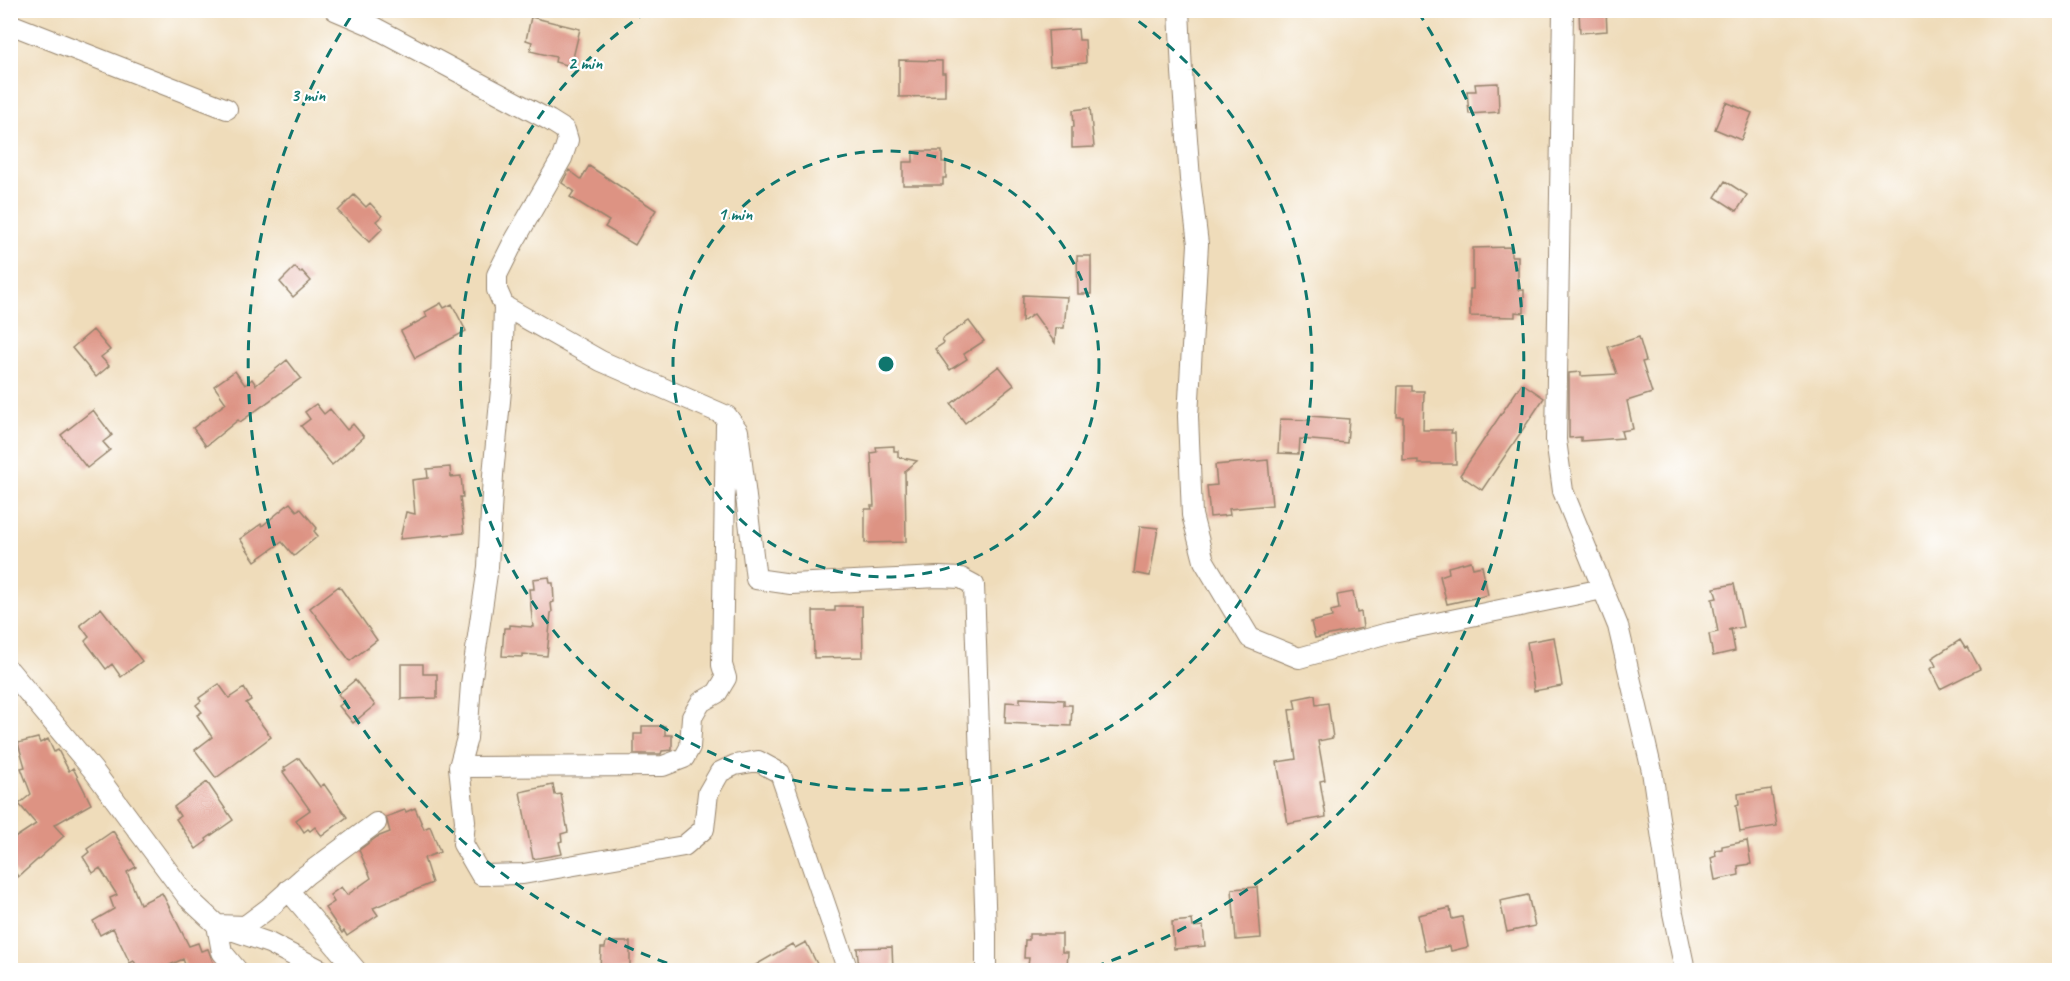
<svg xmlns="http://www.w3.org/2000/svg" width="2070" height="981" viewBox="0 0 2070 981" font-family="Caveat,sans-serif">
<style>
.building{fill:#dd9383}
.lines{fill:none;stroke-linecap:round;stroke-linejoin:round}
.street-casing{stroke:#95836c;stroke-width:22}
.street{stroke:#fff;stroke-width:20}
.ring{fill:none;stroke:#0f766e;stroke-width:3;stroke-dasharray:10 8}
.centre{fill:#0f766e;stroke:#fff;stroke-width:3}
.ring-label{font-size:18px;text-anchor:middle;font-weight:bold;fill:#0f766e;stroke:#fff;stroke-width:4.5;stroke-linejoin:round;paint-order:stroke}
</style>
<rect width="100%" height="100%" fill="#fff"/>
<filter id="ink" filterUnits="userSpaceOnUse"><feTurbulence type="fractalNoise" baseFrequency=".0167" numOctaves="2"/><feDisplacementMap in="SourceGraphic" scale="12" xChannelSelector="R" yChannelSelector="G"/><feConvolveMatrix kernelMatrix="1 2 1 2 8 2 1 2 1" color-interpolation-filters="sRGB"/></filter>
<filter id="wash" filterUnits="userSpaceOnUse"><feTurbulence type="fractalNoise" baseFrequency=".008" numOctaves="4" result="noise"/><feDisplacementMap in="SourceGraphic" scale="24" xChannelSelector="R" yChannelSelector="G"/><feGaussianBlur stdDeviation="1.35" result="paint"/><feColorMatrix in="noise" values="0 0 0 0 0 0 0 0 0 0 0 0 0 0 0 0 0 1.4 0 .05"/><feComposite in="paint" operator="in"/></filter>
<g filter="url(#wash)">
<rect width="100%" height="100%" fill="#efdcba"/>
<g id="blocks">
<path class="building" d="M1579 10H1606L1607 31 1580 33Z
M531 17 580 29 571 66 555 62 556 57 530 51 532 42 526 40Z
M1078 29 1079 40H1085L1086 63 1050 66 1048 31Z
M899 60 942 61V73H945V96L899 97Z
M1498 83 1499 112 1469 114 1467 91H1476L1475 84Z
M1726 102 1752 113 1741 140 1715 129Z
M1090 108 1094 147 1072 148V127H1074L1073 110Z
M913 151H942V162H946V178H943V185H903V162H913Z
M589 166 656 210 635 245 605 227 609 221 570 197 574 191 562 183 569 170 581 179Z
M1725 181 1747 195 1737 211 1715 197Z
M354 195 366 207 370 203 382 216 376 221 383 228 369 242 338 211Z
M1511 247V256H1518V290H1524V313L1515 312V317L1470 316V289H1473V248Z
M1077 256H1091V294H1078Z
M295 267 300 273 302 271 311 281 293 297 280 282Z
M1023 295 1067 297 1064 328H1056L1055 343 1034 314 1022 322Z
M441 303 444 308 452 304 466 331 415 358 401 331 427 317 425 312Z
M969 321 984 341 964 354 967 359 950 370 935 349 944 343 942 339Z
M93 330 110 350 101 357 109 366 96 377 72 348Z
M1639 337 1646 361 1642 362 1652 393 1627 401 1633 429 1621 431 1623 438 1581 441V437L1569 438V373L1581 372V376L1617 374 1608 347Z
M287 360 301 378 240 422 238 420 206 446 193 428 226 403 214 386 235 371 245 385 252 379 256 385Z
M999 366 1014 385 965 423 951 404Z
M1522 383 1544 398 1482 490 1460 475Z
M1398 386H1412V391H1424L1423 430H1452L1451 433H1455L1456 464H1418V460L1403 461V417H1397Z
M316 404 324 414 330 409 347 430 353 424 364 437 332 465 301 426 310 419 305 412Z
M93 410 112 435 103 442 110 450 87 468 61 435Z
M1310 416 1349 419 1347 443 1300 439 1299 454 1278 453 1280 419 1310 420Z
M894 446V451H898V457L917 461 905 471 906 542 865 543V509H872L871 506H874L871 453 877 452 876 447Z
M1268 460 1272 505 1229 509 1230 515 1210 517 1207 486 1217 485 1215 465Z
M450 467 451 477 461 476 463 497H460L464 533 400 539 406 512 415 514 412 480 428 478 427 469Z
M290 503 297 511 300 508 317 528 314 531 318 536 294 556 282 542 255 561 240 539 261 524 262 526Z
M1140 526 1158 528 1150 576 1134 573Z
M1471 561 1473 568 1482 566 1488 595 1447 604 1440 576 1449 573 1448 567Z
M549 577 550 583H553L554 602 551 603 552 612 551 613 547 656 523 654V657L502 656 504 628H510V625L533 627 529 589H534L533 579Z
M1734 584 1743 627 1728 630 1731 629 1735 651 1713 656 1709 634 1718 632 1712 599 1717 598 1714 588Z
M339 586 377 640 350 661 310 608Z
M1353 592 1357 613 1361 612 1363 628 1315 638 1311 622 1332 617 1331 611 1339 609 1337 595Z
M835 606H862L863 657 814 658 813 611H835Z
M101 608 142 661 121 677 112 664 106 669 85 641 89 637 80 625Z
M1554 637 1562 686 1534 691 1527 642Z
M1960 640 1965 648 1968 647 1980 669 1940 689 1930 669 1936 666 1932 658Z
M401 664H423V674H437V698L401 699Z
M355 680 375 705 353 723 339 706 344 702 338 694Z
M219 684 229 698 244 688 251 700 246 703 271 737 216 778 195 750 212 737 197 715 202 712 196 705 201 701 199 698Z
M1315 695 1316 705 1328 703 1333 738 1318 741 1325 780 1320 781 1326 817 1288 824 1277 762 1296 759 1289 710 1296 709 1294 699Z
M1020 698 1064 700V705H1072L1071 726 1005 723 1006 702 1020 703Z
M642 726H665V735H672V750L662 751 661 754H634V734H642Z
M38 738 40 743 48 739 54 752 58 750 69 771 73 768 91 804 54 825 64 836 18 877 10 864V841L36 824 19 804 31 794 21 768 25 767 18 743Z
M299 758 320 787 324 784 347 817 322 836 315 827 310 831 308 829 304 832 296 820 310 810 283 772 286 770 284 768Z
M207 782 233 820 206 839 207 841 196 849 176 819 180 816 174 807Z
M553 785 555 795 561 794 568 832 561 834 562 841 559 842 562 854 533 859 520 792Z
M1771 789 1777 826 1740 832 1736 806 1739 805 1738 794Z
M415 808 424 829 430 826 440 852 424 858 432 883 373 908 378 915 347 936 344 931 342 933 325 908 334 902 330 895 341 887 347 895 371 878 359 850 377 837 390 832 386 817 405 810 406 812Z
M113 831 136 867 127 872 140 904 162 893 189 946 198 943 201 951 208 949 216 970H187L183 959 159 970H139L134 961 130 963 113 928 100 935 93 921 114 909 110 898 117 895 100 868 93 873 83 857 89 852 87 849Z
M1747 841 1751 864 1738 866 1739 875 1715 880 1711 858 1716 856 1715 850 1722 849V846Z
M1257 887 1261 938 1236 940 1232 889Z
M1528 895 1535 926 1507 932 1500 901Z
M1450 908 1452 919 1462 917 1468 947 1451 951 1450 946 1425 951 1418 915Z
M1192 920 1193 927 1203 926 1205 946 1174 949 1172 922Z
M1029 934H1062V952H1068L1067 967 1028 966 1029 958H1024L1025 940H1029Z
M606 942H630V970H600L601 948H605Z
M806 942 820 970H747L792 944 795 948Z
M892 947 893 970H859L857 948Z"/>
</g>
</g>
<g filter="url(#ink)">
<use href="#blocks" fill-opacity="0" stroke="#95836c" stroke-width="1.5"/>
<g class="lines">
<g class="street-casing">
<path id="street" d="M335 10 368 24 549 120 565 130 568 140 562 158 512 245 497 275V290L504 306 502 380 493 475 488 567 471 684 467 738 459 767 465 821 463 844 481 875 523 874 684 846 704 829 708 793 720 772 735 765 758 761 780 773 847 968
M1179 10 1182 72 1190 179 1198 244 1188 416 1192 515 1204 561 1250 638 1299 658 1388 633 1603 589
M1563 10 1556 440 1563 491 1618 626 1652 771 1673 913 1685 970
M10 24 227 109
M504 306 601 361 727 416 738 431 756 579 791 584 939 577 961 578 974 585 986 933V970
M10 671 93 770 188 898 217 925 245 926 269 908 306 875 376 823
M459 767 663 766 684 758 690 747 692 717 701 702 717 693 726 678 722 665 726 425
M288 890 356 970
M237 970 222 952 217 925 269 943 321 970"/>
</g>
<use href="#street" class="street"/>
</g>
</g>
<g class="ring">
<circle cx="886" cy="364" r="213"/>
<path d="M1124 11A426 426 0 1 1 648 11"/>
<path d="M684 969A638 638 0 0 1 354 12M1418 12A638 638 0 0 1 1088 969"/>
</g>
<circle cx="886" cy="364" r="9" class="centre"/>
<g class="ring-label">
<text x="585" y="69">2 min</text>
<text x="308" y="101">3 min</text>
<text x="735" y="220">1 min</text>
</g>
<rect width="2070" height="981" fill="none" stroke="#fff" stroke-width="36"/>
</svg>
